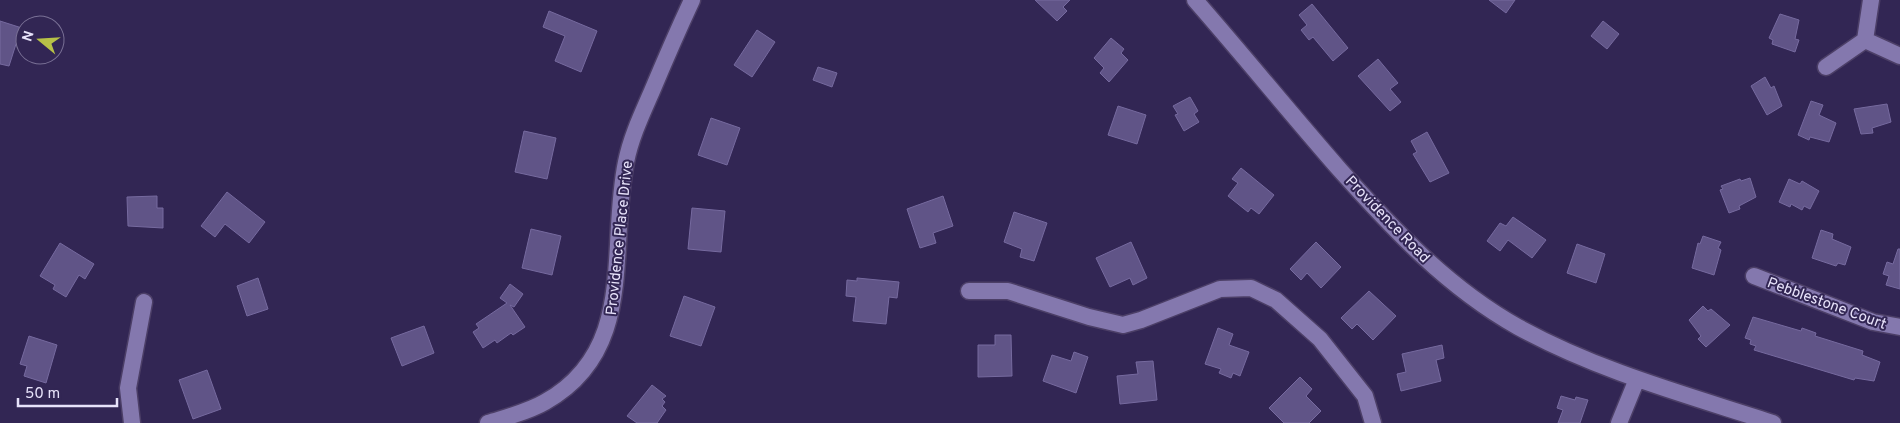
<svg xmlns="http://www.w3.org/2000/svg" width="1900" height="423" viewBox="0 0 1900 423" font-family="Overpass,sans-serif">
<style>
.building{fill:#605487;stroke:#766a9f}
.lines{fill:none;stroke-linecap:round;stroke-linejoin:round}
.minor-casing{stroke:#4c3f67;stroke-width:19}
.minor{stroke:#8478ae;stroke-width:16}
.labels{text-anchor:middle;stroke-width:4;stroke-linejoin:round;paint-order:stroke}
.street-label{font-size:15px;fill:#e7e2fa;stroke:#322654}
</style>
<rect width="100%" height="100%" fill="#322654"/>
<path class="building" d="M1035 0H1070L1063 7 1067 11 1057 21Z
M1489 0H1515L1506 13Z
M1312 4 1348 48 1333 61 1313 37 1309 40 1301 30 1307 25 1299 15Z
M549 11 597 31 581 72 555 61 565 36 543 27Z
M1780 14 1799 20 1795 39 1799 40 1795 52 1772 44 1773 40 1769 38Z
M0 21 25 29V47L16 44 9 66 0 64Z
M1603 21 1619 34 1607 49 1591 36Z
M757 30 775 42 752 77 734 65Z
M1111 38 1124 49 1121 53 1128 60 1109 82 1100 73 1104 68 1094 58Z
M1378 59 1398 83 1390 89 1401 102 1390 111 1358 76Z
M818 67 837 73 832 87 813 80Z
M1765 77 1771 88 1774 86 1782 106 1767 115 1751 86Z
M1190 97 1198 111 1194 114 1199 122 1184 131 1175 115 1178 114 1173 106Z
M1811 101 1823 105 1819 115 1836 123 1829 142 1810 137 1809 140 1798 135Z
M1887 104 1891 122 1872 128 1873 133 1861 134 1854 109Z
M1118 106 1146 115 1137 144 1108 135Z
M711 118 740 128 727 165 698 155Z
M524 131 556 138 547 179 515 172Z
M1427 132 1449 173 1430 182 1413 154 1417 152 1411 141Z
M1241 168 1274 195 1259 214 1251 208 1248 212 1228 196 1238 183 1232 179Z
M1750 178 1756 197 1739 206 1740 209 1729 213 1720 190 1723 189 1721 186 1740 179 1741 181Z
M1789 179 1800 184 1802 181 1819 191 1810 209 1804 206 1802 210 1791 204 1790 207 1779 202Z
M227 192 265 222 249 243 225 224 215 237 201 226Z
M157 196V208H163V228L128 226 127 197Z
M943 196 953 226 933 233 936 243 920 248 907 209Z
M692 208 725 211 721 252 688 249Z
M1014 212 1047 223 1034 261 1020 257 1022 249 1004 242Z
M1513 217 1546 240 1532 258 1508 240 1500 251 1487 241 1500 223 1506 226Z
M531 229 561 236 552 275 522 268Z
M1821 230 1833 234 1832 239 1851 247 1845 265 1838 263 1836 266 1812 258Z
M1703 236 1721 242 1718 248 1721 250 1714 275 1692 268 1698 243 1700 244Z
M1131 242 1147 278 1133 285 1130 278 1110 287 1096 258Z
M1316 242 1341 267 1321 288 1307 273 1301 280 1290 269Z
M60 243 94 264 85 279 79 275 66 297 53 289 55 285 40 276Z
M1577 244 1605 254 1596 283 1567 273Z
M1898 249H1900V289L1886 285 1889 276 1883 274 1887 262 1893 264Z
M258 278 268 309 247 316 237 286Z
M857 278 899 282 897 298 889 297 886 324 853 321 856 297 846 296 847 280 857 281Z
M510 284 523 294 514 307 510 305 525 327 513 335 511 333 497 343 495 340 483 348 473 332 479 328 476 324 507 303 500 298Z
M1369 291 1396 316 1373 340 1357 324 1352 329 1341 318Z
M684 296 715 307 701 346 670 336Z
M1703 306 1708 311 1711 309 1730 325 1706 347 1698 339 1701 336 1689 320Z
M1753 317 1801 331 1802 328 1816 333 1815 336 1863 351 1862 355 1880 362 1874 381 1855 378 1854 380 1754 350 1756 346 1750 344 1751 340 1745 338Z
M424 326 434 353 402 366 391 338Z
M1218 328 1233 334 1229 345 1249 352 1240 376 1233 373 1231 378 1219 373 1221 369 1205 364Z
M995 335H1011L1012 376 978 377V345H995Z
M29 336 57 345 46 383 24 376 27 366 20 364Z
M1442 345 1444 358 1436 360 1441 381 1401 391 1397 374 1406 372 1402 354Z
M1074 352 1088 357 1076 393 1043 381 1052 355 1071 361Z
M1153 361 1157 400 1120 404 1117 376 1138 374 1136 362Z
M207 370 221 409 193 419 179 380Z
M1300 377 1312 389 1306 396 1321 411 1309 423H1284L1269 408Z
M652 385 666 396 662 399 665 402 662 406 666 410 657 423H637L627 416Z
M1561 396 1575 400 1576 397 1588 400 1580 423H1558L1563 410 1557 408Z"/>
<g class="lines">
<g class="minor-casing">
<path id="minor" d="M1195 0C1244 56 1291 114 1340 170 1393 229 1448 288 1518 327 1598 371 1687 395 1773 423
M1865 40 1900 56
M1826 67 1865 40 1871 0
M1754 276 1873 322 1900 327
M969 291H1008L1089 317 1123 325 1141 320 1220 289 1251 288 1276 300 1320 339 1365 396 1373 423
M132 423 128 388 144 302
M488 423C507 417 528 412 545 402 638 350 608 248 626 162 631 137 642 114 652 91 665 60 678 30 692 0
M1619 423 1637 379"/>
</g>
<use href="#minor" class="minor"/>
</g>
<g class="labels">
<g class="street-label">
<text transform="translate(1388 219) rotate(46)" y="5">Providence Road</text>
<text transform="translate(619 238) rotate(-84)" y="5">Providence Place Drive</text>
<text transform="translate(1827 303) rotate(20)" y="5">Pebblestone Court</text>
</g>
</g>
<g transform="translate(40 40) rotate(288)"><circle r="24" fill="#322654" stroke="#7a7196"/>
<path d="M0-4L9 19L0 12L-9 19Z" fill="#b7c147"/>
<text y="-8" font-size="14" font-weight="bold" text-anchor="middle" fill="#e7e2fa">N</text>
</g>
<path d="M18 398v8h99v-8" fill="none" stroke="#e7e2fa" stroke-width="2.5"/>
<text x="25" y="398" font-size="15" fill="#e7e2fa" stroke="#322654" stroke-width="4" paint-order="stroke">50 m</text>
</svg>
